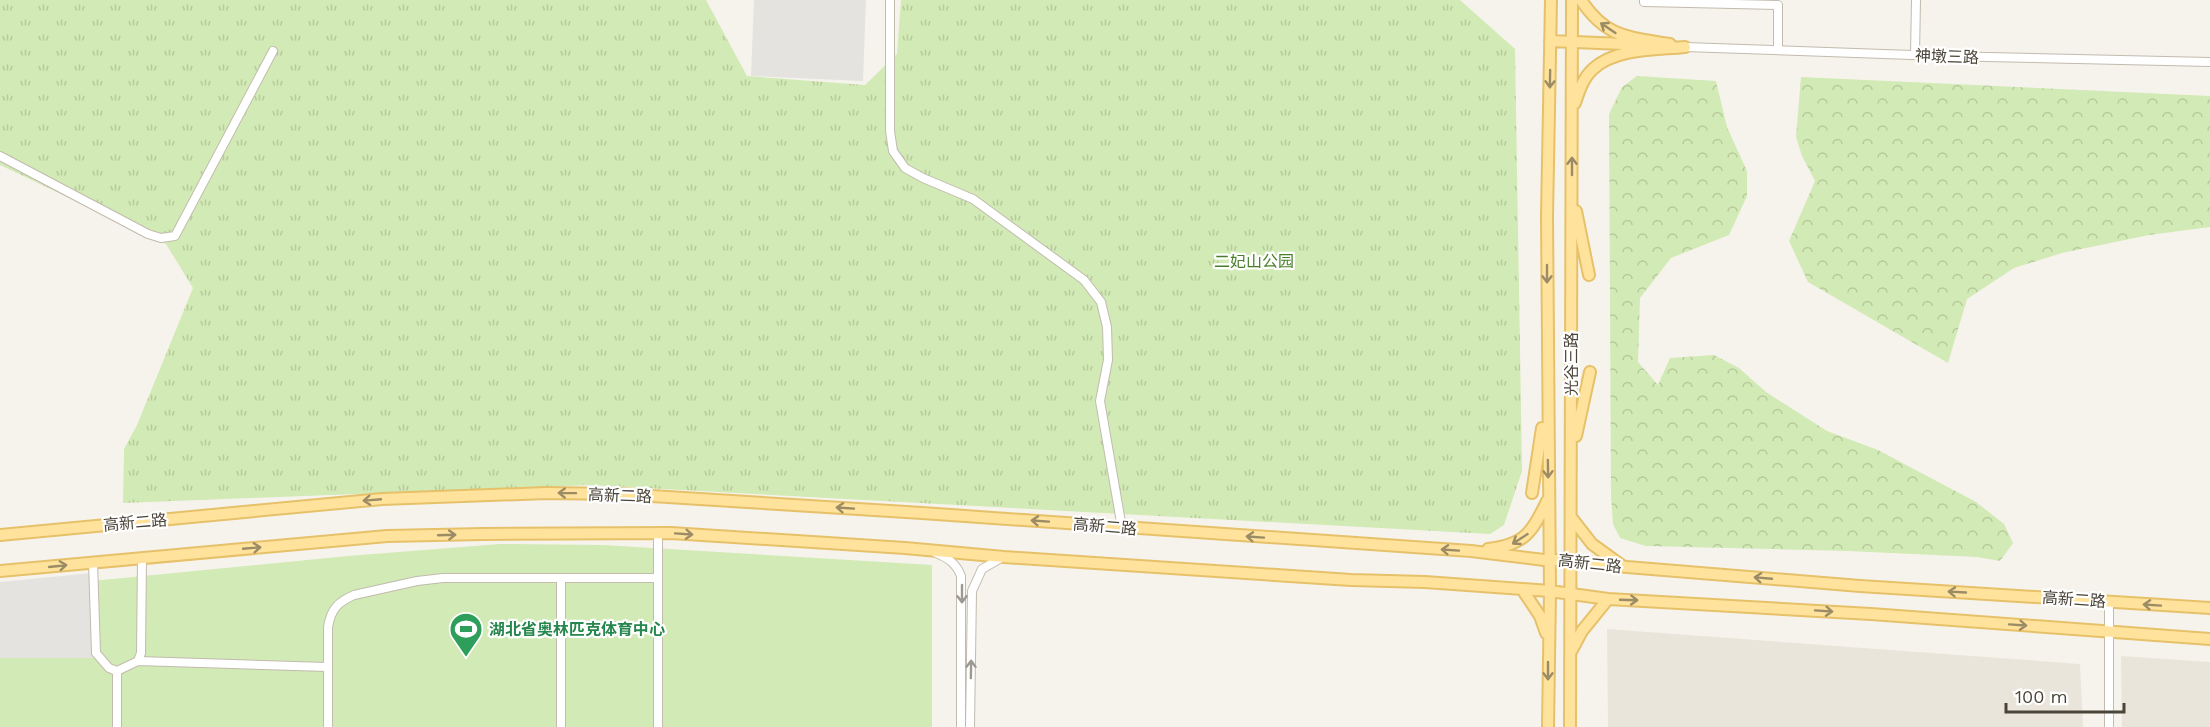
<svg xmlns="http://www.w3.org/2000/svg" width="2210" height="727" viewBox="0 0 2210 727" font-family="'Work Sans','Noto Sans SC',sans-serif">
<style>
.residential{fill:#eae5da}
.forest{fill:url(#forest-crowns)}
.park{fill:url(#park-tufts)}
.garden{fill:#d2eab5}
.parking{fill:#e5e3e0}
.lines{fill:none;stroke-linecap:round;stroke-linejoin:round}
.minor-casing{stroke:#c2bbae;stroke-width:10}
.major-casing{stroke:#e6c16a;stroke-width:14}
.minor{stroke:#fff;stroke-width:8}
.major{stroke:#ffe39c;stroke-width:10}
.oneway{stroke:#9c8c66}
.oneway2{stroke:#9c9892}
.labels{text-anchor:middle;stroke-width:4.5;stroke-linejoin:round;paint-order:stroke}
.street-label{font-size:16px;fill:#4b4439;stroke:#fff}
.park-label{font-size:16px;fill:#4a7f2a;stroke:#fff}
.leisure-label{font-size:16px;font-weight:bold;fill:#27864d;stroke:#fff;text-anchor:start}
</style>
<defs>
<pattern id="forest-crowns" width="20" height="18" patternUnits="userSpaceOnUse" patternTransform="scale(1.5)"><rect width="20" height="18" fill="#d2eab5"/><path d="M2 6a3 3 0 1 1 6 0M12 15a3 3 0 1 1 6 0" fill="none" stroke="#b6ca9c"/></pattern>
<pattern id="park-tufts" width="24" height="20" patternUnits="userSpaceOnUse" patternTransform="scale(1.5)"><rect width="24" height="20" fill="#d2eab5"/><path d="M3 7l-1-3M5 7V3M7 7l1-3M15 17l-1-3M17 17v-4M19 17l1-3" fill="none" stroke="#b6ca9c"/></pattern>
</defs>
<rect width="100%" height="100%" fill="#f6f3ec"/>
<path class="residential" d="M1607 629 2080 664 2083 727H1608Z
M2121 656 2210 662V727H2122Z"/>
<path class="forest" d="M1637 76 1716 81 1727 127 1747 171V196L1729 235 1671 258 1640 298 1638 362 1658 385 1670 358 1714 355 1739 368 1766 392 1827 431 1878 450 1976 502 2004 524 2013 543 2000 561 1977 557 1848 551 1646 546 1620 538 1613 524 1611 496 1609 114 1622 87Z
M1801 77 2210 96V227L2149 235 2062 253 2014 268 1967 299 1948 363 1808 282 1789 241 1815 181 1802 156 1796 137Z"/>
<path class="park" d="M0 0H706L747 76 865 85 897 54 901 0H1460L1515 49 1522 471 1504 525 1490 534 589 485 123 503 124 449 137 425 193 288 166 244 0 165Z"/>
<path class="garden" d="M500 544 603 545 932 565V727H0V590L348 556Z"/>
<path class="parking" d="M754 0H866L863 81 751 76Z
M92 573 94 658H0V582Z"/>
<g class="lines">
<g class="minor-casing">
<path id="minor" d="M890 0V131L893 151 905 168 923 178 973 199 1084 280 1101 302 1107 327 1108 360 1100 401 1122 528
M1644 0V2L1778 5V50
M1685 47 1940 56 2210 62
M1915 55 1916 0
M0 156 148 234 161 238 175 236 273 51
M936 553C948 558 956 563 961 576V727
M93 562 96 653 109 668 117 671 138 661 141 653 142 558
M138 661 327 667
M117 671V727
M328 727V627C331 609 338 602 354 595L417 581 443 578H658
M561 727V578
M658 727V533
M970 727 972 591 982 569 1003 557
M2109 727V602"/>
</g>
<g class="major-casing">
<path id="major" d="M1581 0C1606 38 1628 37 1670 44
M1550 41 1648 45
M1575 103C1579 91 1583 78 1593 69 1616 48 1655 50 1685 47
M1576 211 1589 275
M1576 436 1590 372
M1532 493 1542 428
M1571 517 1592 544 1621 565
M0 535 382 499 546 493 620 494 922 513 1471 551 1544 560H1570L1627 567 1860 586 2210 608
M1488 549C1524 545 1532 533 1547 501
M0 571 387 536 483 534 671 533 905 548 1004 557 1351 580 1425 582 1550 591 1608 599 1871 614 2210 639
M1522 589 1540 616 1546 633
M1572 650 1582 631 1608 599
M1548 727 1550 591 1547 216 1551 0
M1570 727 1572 0"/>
</g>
<use href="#minor" class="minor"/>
<use href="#major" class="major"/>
</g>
<defs><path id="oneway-shaft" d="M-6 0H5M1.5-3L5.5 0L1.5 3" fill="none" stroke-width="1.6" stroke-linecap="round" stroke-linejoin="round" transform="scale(1.5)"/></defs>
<g class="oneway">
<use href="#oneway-shaft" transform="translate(1608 28) rotate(-146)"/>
<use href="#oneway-shaft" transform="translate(1550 79) rotate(91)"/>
<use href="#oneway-shaft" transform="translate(1572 166) rotate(-90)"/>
<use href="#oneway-shaft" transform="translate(1547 274) rotate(90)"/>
<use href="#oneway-shaft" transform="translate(1548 469) rotate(89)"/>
<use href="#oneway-shaft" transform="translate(567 493) rotate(-179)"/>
<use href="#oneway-shaft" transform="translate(372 500) rotate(175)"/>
<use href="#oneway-shaft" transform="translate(845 508) rotate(-176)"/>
<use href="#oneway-shaft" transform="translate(1040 521) rotate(-176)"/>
<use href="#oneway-shaft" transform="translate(684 534) rotate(4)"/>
<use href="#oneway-shaft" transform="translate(447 535) rotate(-2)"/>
<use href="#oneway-shaft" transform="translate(1255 537) rotate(-176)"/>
<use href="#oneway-shaft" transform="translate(1520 539) rotate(147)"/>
<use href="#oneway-shaft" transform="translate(252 548) rotate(-5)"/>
<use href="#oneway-shaft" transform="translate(1450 550) rotate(-176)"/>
<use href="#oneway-shaft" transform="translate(58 566) rotate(-6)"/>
<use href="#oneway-shaft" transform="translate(1763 578) rotate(-175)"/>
<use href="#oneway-shaft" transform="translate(1957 592) rotate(-177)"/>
<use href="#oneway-shaft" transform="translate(1629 600) rotate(2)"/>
<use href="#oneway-shaft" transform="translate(2152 605) rotate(-176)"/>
<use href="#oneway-shaft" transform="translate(1824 611) rotate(4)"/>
<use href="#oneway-shaft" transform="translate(2018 625) rotate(4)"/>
<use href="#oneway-shaft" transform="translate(1548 671) rotate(90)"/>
</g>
<g class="oneway2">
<use href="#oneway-shaft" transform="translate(962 594) rotate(90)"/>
<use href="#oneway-shaft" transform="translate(971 669) rotate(-89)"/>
</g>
<defs>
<g id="stadium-pin" transform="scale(1.725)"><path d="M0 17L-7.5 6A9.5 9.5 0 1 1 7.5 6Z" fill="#2e9e5b" stroke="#fff"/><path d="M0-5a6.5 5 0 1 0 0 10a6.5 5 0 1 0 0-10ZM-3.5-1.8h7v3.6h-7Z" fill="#fff"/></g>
</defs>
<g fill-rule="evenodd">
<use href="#stadium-pin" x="466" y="629"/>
</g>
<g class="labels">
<g class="street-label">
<text transform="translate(1947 56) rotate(2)" y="6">神墩三路</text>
<text transform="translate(1571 364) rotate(-90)" y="6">光谷三路</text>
<text transform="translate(620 495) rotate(2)" y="6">高新二路</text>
<text transform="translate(135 522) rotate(-5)" y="6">高新二路</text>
<text transform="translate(1105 526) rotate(5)" y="6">高新二路</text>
<text transform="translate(1590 563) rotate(6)" y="6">高新二路</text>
<text transform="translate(2074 599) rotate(4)" y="6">高新二路</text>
</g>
<g class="park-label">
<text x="1254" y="267">二妃山公园</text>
</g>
<g class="leisure-label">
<text x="489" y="635">湖北省奥林匹克体育中心</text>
</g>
</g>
<path d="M2006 703v9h118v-9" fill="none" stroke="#4b4439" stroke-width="3"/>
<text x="2015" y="703" font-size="18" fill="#4b4439" stroke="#ffffff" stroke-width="4.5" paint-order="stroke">100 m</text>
</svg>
